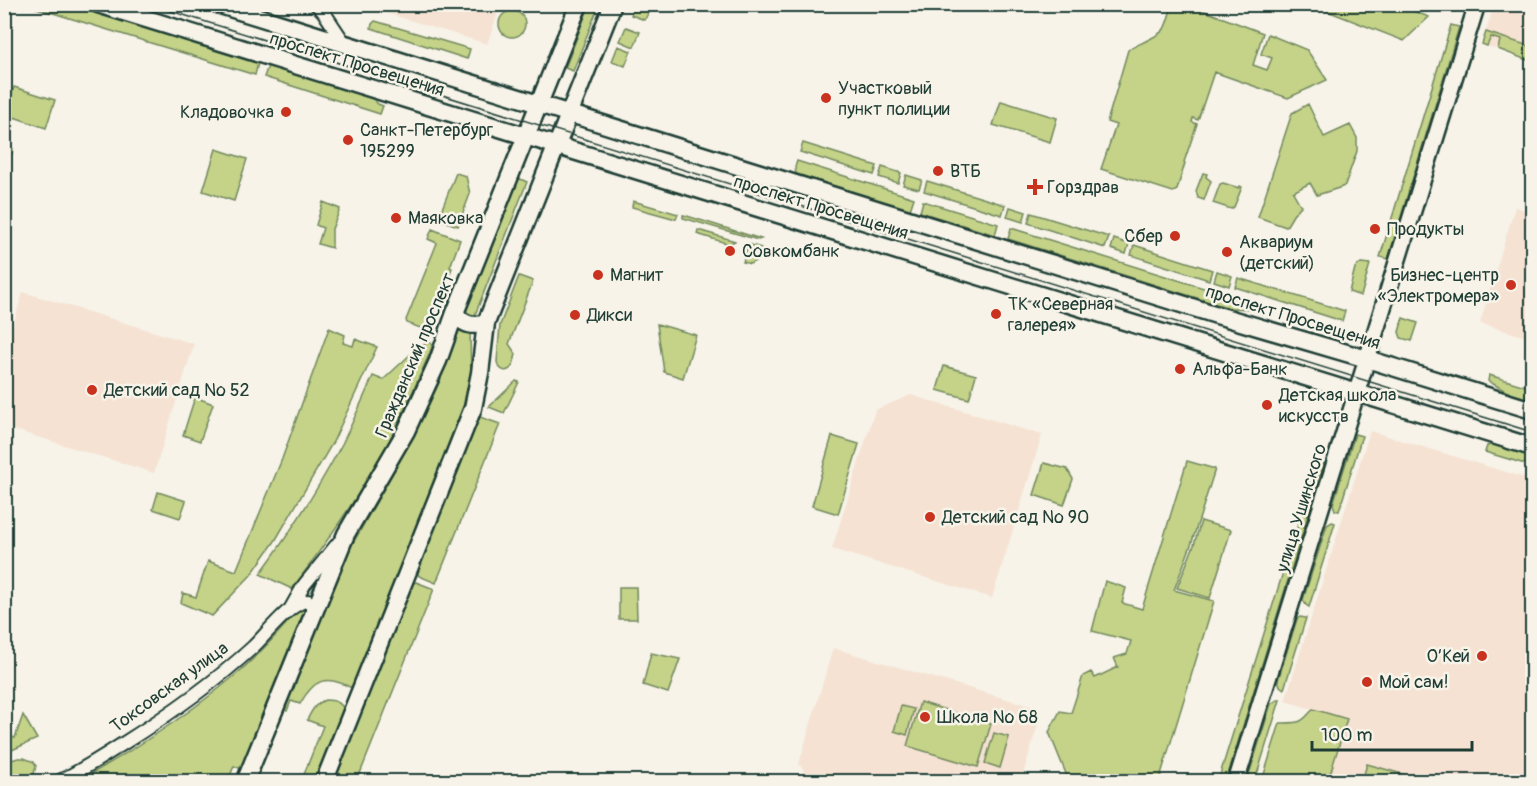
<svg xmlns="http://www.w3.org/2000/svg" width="1537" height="786" viewBox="0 0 1537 786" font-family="Pangolin,sans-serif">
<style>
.built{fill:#f5e2d3}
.green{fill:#c4d388;stroke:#72885e;stroke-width:1.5}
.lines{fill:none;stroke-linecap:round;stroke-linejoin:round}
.minor-casing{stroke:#1f3d34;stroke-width:16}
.tertiary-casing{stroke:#1f3d34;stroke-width:20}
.secondary-casing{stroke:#1f3d34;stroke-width:21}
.minor{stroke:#f7f3e8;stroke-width:12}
.tertiary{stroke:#f7f3e8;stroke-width:15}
.secondary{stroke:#f7f3e8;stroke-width:16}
.tram{stroke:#1f3d34;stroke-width:1.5}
.poi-dot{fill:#c8321e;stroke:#f7f3e8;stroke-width:2}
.labels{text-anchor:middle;stroke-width:5;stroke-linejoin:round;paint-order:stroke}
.street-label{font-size:18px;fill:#1f3d34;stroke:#f7f3e8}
.poi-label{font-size:18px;fill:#1f3d34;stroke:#f7f3e8;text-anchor:start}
</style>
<rect width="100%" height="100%" fill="#f7f3e8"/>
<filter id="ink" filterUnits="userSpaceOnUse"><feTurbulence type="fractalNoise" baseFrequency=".0167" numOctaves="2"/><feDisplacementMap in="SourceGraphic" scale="12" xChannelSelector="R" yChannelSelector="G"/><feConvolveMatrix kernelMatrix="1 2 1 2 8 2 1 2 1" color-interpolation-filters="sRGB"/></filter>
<g filter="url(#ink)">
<path class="built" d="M360 5H501L487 44Z
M1418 5 1447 4V5L1444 14Z
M1494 5H1532V62L1482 44Z
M1515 207 1532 212V339L1480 323Z
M23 292 194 344 154 473 5 427V352Z
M911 395 1042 435 992 598 832 549 875 410Z
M1370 431 1532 480V781H1328L1346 719 1285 701Z
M833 648 1030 706 1037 712 1039 721 1021 781H801L804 770 799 764Z"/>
<path class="green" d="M590 4 599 5 573 71 565 68Z
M27 5H69L258 63 255 75Z
M635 5 649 11 645 20 631 15Z
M1172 5H1189L1263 33 1253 65 1267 70 1272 58 1261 54 1268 34 1307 50 1327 80 1288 98 1214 72 1198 120 1193 118 1192 122 1197 124 1184 162 1185 163 1177 190 1173 192 1101 169 1116 125 1107 122 1128 50C1137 44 1159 37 1164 29 1168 22 1170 12 1172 5Z
M1312 5H1397L1429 17 1404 41Z
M499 24a13 13 0 1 1 26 0a13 13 0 1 1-26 0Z
M375 21 470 49 467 59 371 28 372 24Z
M1451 25 1459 27 1388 259 1380 257Z
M626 27 640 32 634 47 620 41Z
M1486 32 1532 47V62L1498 49 1500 40 1491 37 1487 46 1482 44Z
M618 46 631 51 625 66 612 61Z
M268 66 372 98 378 104 383 106 380 114 264 77Z
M14 87 55 100 46 128 5 114Z
M1001 101 1057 118 1050 142 993 125Z
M1308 104 1324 137 1350 125 1357 138V151L1345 185 1342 187 1317 195 1310 183 1293 192 1301 206 1295 212 1286 227 1258 217 1292 113Z
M803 143 877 166 874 175 800 152Z
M5 147 13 149 5 179 4 147Z
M216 149 247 159 234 201 203 191Z
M797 161 914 198 910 210 796 174 795 167Z
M882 167 901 173 898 183 879 177Z
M456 173 466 176 470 194 458 226 438 219Z
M1203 173 1207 174 1206 177 1211 181 1204 200 1198 198 1196 191Z
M906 175 922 180 919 189 903 185Z
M518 178 527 182 475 315 472 318 466 316V312Z
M927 181 1005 205 1002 215 924 191Z
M1223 183 1239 188 1240 186 1242 187 1234 207 1231 209 1213 203 1220 184Z
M633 201 678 214 676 219 632 207Z
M923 201 998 224 995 235 920 212Z
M323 202 340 209 332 229V248L318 244 323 228 316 225Z
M1010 207 1026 212 1023 222 1007 217Z
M1031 213 1109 237 1105 248 1028 223Z
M683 215H684L761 239 758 240 683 218Z
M1011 228 1255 304 1254 309 1229 308 1008 239Z
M432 229 460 240 450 267 452 268 429 326 423 329 407 323 406 320 437 243 428 239Z
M698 230 735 241 729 244 697 234Z
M1114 239 1129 244 1126 254 1111 249Z
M748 244 761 248 757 260 750 264 743 262Z
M1134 245 1212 270 1209 280 1131 255Z
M1361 263 1370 264 1361 296 1349 292 1355 268Z
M1217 271 1232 276 1229 286 1214 281Z
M519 276 533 281 509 344 516 354C515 358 514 365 511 368 505 374 499 369 497 362L500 325Z
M1238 278 1345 311 1342 321 1235 287Z
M1403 318 1418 323 1412 341 1401 338 1399 332Z
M657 324 696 335 683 378 664 372Z
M329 328 345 335 343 343 353 346 355 339 377 347 333 442 275 541 251 575 212 616 181 603 183 593 196 597 208 561 236 571 282 459Z
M460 328 470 330 471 381 469 395 352 688C326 674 314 679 300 704L291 701 287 711 282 709 344 559 414 436 439 383Z
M428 342 431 343 432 347 428 357C413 391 398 426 380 458 354 504 323 547 292 589L260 574C290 533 318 489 342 444 353 422 363 399 373 376L383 380 414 351Z
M944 366 976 375 969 399 937 390Z
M1489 375 1532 388V401L1511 394 1488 381Z
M516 381 519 382 504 413 489 407Z
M195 397 213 404 200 441 183 435Z
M480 417 500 424 436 583 419 576 417 572 476 424Z
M1355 434 1362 436 1339 511 1335 510 1333 504Z
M832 436 859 444 838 514 812 506Z
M1495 444 1528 454 1525 464 1485 452 1487 446Z
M1318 460 1324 463 1226 781H1218Z
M1187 461 1215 469 1191 545 1174 590 1214 601 1159 781H1069L1049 732 1060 711 1071 713 1083 676 1091 672 1095 678 1118 667 1114 658 1127 654 1131 641 1092 631 1105 581 1126 588 1122 603 1142 609Z
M1044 463 1067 469 1073 479 1064 505 1034 495Z
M158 492 186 501 180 518 153 509Z
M1201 521 1231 530 1210 598 1177 588 1194 545Z
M1332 522 1335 523 1309 607 1306 605 1303 600 1327 525Z
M416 582 434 589 357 781 333 782 412 584Z
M619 587H636L637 619H619Z
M301 607 305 609 242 769 234 766 228 781 77 782C132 751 186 717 234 676 259 655 280 631 301 607Z
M1300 617 1306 618 1284 689 1280 686 1278 680 1297 619Z
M651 653 680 659 668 693 643 685Z
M325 700C335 700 340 702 345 710L316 781 301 782 323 726 307 720C312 710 315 704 325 700Z
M1277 700H1280L1255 781H1247L1271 704Z
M920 702 991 724 978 767 907 746Z
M901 706 914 709 907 735 894 731Z
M1313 709 1347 719 1328 781H1262L1280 723C1299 723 1301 724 1313 709Z
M23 715 37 739 5 753V735L15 738Z
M994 733 1009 737 1000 768 985 763Z
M18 758H24L34 762 36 766 33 777 21 781H5V762Z
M1367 764 1427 781H1362Z"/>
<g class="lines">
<g class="minor-casing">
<path id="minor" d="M316 4 323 11 345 44
M291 608 304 585 339 542
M58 782C80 771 101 758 121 745 167 716 213 684 253 647 266 635 291 601 308 601L315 610"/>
</g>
<g class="tertiary-casing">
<path id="tertiary" d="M1236 782 1477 4"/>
</g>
<g class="secondary-casing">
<path id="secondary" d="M98 4 1532 447
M217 4 1217 315 1367 359 1532 410
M455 313C463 325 473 327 486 323
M245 782 346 534 406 431 438 361 455 313 579 4
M324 782 473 408 480 373 486 323 613 4"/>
</g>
<use href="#minor" class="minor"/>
<use href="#tertiary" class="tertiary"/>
<use href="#secondary" class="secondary"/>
<path class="tram" d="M148 4 1532 432"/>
</g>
</g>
<g class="poi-dot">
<circle cx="826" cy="98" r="6"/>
<circle cx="286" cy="112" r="6"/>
<circle cx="348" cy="140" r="6"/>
<circle cx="938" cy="171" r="6"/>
<path d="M1032 178h6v6h6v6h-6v6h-6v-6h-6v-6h6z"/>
<circle cx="396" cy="218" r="6"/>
<circle cx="1375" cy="229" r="6"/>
<circle cx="1175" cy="236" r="6"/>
<circle cx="730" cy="251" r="6"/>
<circle cx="1227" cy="252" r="6"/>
<circle cx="598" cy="275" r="6"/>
<circle cx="1511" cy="285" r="6"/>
<circle cx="996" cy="314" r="6"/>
<circle cx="575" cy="315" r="6"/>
<circle cx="1180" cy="369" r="6"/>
<circle cx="92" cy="390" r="6"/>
<circle cx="1267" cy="405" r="6"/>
<circle cx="930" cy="517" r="6"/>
<circle cx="1482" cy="656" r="6"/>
<circle cx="1367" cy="682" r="6"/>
<circle cx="925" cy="717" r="6"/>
</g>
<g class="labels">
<g class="street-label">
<text transform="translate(357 64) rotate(17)" y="6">проспект Просвещения</text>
<text transform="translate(821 207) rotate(17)" y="6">проспект Просвещения</text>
<text transform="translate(1293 317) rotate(17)" y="6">проспект Просвещения</text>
<text transform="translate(415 355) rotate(-67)" y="6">Гражданский проспект</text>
<text transform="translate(1301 508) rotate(-73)" y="6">улица Ушинского</text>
<text transform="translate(169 687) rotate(-36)" y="6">Токсовская улица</text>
</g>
<g class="poi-label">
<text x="838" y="94">Участковый<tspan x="838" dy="21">пункт полиции</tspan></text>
<text x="274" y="118" text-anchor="end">Кладовочка</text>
<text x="360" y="136">Санкт-Петербург<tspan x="360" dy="21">195299</tspan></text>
<text x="950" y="177">ВТБ</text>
<text x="1047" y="193">Горздрав</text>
<text x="408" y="224">Маяковка</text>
<text x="1387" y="235">Продукты</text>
<text x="1163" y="242" text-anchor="end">Сбер</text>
<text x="1239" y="248">Аквариум<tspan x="1239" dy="21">(детский)</tspan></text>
<text x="742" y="257">Совкомбанк</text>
<text x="610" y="281">Магнит</text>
<text x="1499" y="281" text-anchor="end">Бизнес-центр<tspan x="1499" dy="21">«Электромера»</tspan></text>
<text x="1008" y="310">ТК «Северная<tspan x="1008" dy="21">галерея»</tspan></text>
<text x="587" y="321">Дикси</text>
<text x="1192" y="375">Альфа-Банк</text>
<text x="104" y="396">Детский сад № 52</text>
<text x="1279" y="401">Детская школа<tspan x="1279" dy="21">искусств</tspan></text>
<text x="942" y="523">Детский сад № 90</text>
<text x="1470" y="662" text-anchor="end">О’Кей</text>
<text x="1379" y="688">Мой сам!</text>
<text x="937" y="723">Школа № 68</text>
</g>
</g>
<rect width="1537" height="786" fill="none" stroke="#f7f3e8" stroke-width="24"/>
<rect x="12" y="12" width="1513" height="762" fill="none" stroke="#1f3d34" stroke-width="2" filter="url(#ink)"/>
<path d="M1312 741v9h160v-9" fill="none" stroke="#1f3d34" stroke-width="3"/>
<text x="1321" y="741" font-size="18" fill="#1f3d34" stroke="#f7f3e8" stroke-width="4.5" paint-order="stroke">100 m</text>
</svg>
